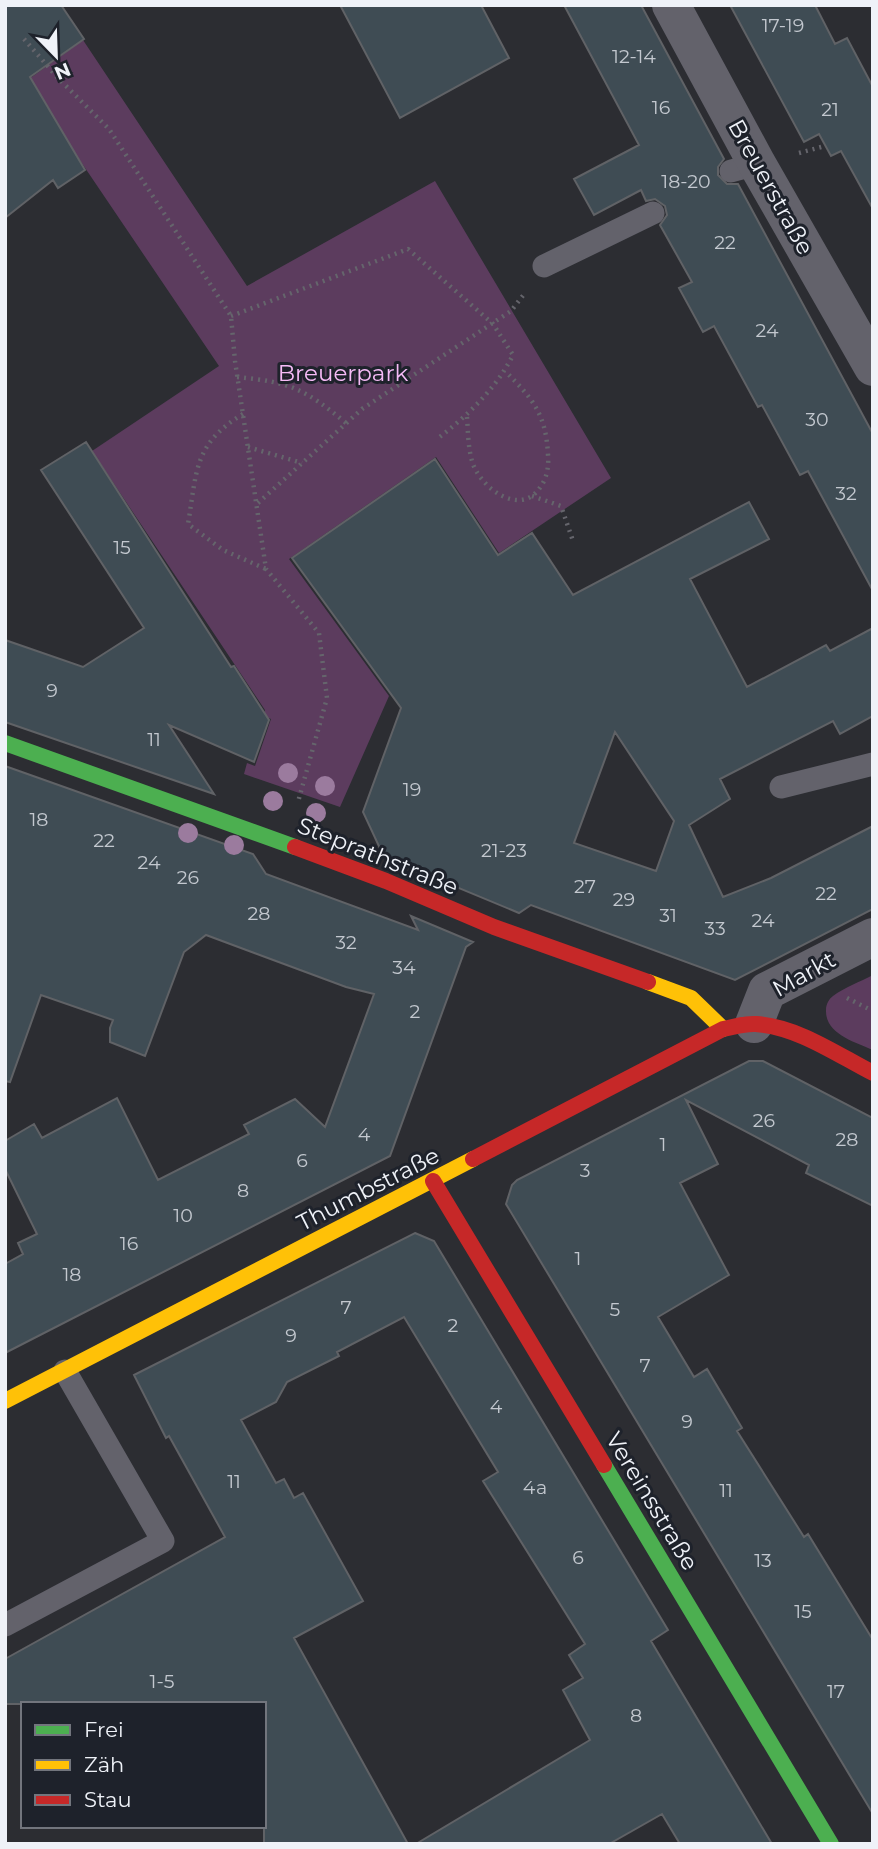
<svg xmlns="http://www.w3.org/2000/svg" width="878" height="1849" viewBox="0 0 878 1849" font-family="Montserrat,sans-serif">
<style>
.green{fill:#5c3c5e}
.building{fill:#3f4c54;stroke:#606266;stroke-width:2;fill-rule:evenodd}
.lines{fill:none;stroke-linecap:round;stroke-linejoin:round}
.path{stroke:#65656c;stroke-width:4.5;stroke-dasharray:2 5;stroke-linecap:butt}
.lane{stroke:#63626b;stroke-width:23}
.street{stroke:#63626b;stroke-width:38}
.fast{stroke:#4caf50;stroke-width:16}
.slow{stroke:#ffc107;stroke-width:16}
.jam{stroke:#c62828;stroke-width:16}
.tree{fill:#9b7b9e}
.labels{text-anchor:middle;stroke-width:6;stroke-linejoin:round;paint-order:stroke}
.number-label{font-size:19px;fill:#c3c8cf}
.street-label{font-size:23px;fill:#eff2f8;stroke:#1e222b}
.park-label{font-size:23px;fill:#f6bbf7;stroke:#1e222b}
</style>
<rect width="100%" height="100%" fill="#2c2d32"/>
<path class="green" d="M83 40 247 286 435 181 611 478 499 553 436 457 289 559 389 696 340 807 244 774 247 763 255 766 271 719 264 716 265 710 92 451 219 366 77 156 29 79Z
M873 975V1050C855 1042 825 1034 826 1010 826 1004 829 999 833 996 845 987 860 982 873 975Z"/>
<path class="building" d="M5 5H61L84 39 30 77 85 170 58 188 53 180 5 218Z
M340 5H481L509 58 400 118Z
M564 5H641L724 159 718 167V175L727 184H738L873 434V591L808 471 800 475 762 405 758 407 714 326 703 332 679 288 692 282 660 225 667 215 665 206 655 199 646 201 641 190 594 215 574 179 639 145Z
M730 5H815L835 44 847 38 873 87V209L841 151 831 156 819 134 804 142Z
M86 442 231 667 234 666 269 720 254 762 169 725 214 794 5 722V640L83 667 144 628 41 470Z
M435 459 498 555 532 533 573 595 749 502 769 539 690 579 747 687 826 645 830 651 873 628V716L840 734 833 721 720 779 730 799 689 825 723 897 771 878 873 826V909L735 980 531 905 519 913 384 857 363 812 401 708 292 558ZM615 732 674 821 656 871 574 843Z
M5 766 253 854 266 874 418 930 411 916 473 942 466 947 390 1156 5 1353V1264L23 1254 18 1243 37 1234 5 1169V1141L34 1124 42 1138 117 1098 158 1180 249 1134 244 1125 295 1099 325 1127 374 994 346 987 206 935 184 952 145 1056 110 1042V1028L113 1020 41 995 10 1082 5 1081Z
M749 1061H763L873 1118V1206L806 1173 809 1165 686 1100 718 1164 680 1183 729 1275 658 1317 694 1377 707 1369 742 1428 737 1431 804 1537 808 1534 873 1640V1814L506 1204 512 1185 517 1180Z
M415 1233 434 1241 668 1630 651 1641 772 1844H680L662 1814 609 1844H416L590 1740 563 1690 583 1678 569 1655 585 1644 483 1481 498 1472 404 1317 337 1352 339 1356 287 1382 276 1402 241 1420 276 1483 284 1479 294 1498 303 1493 363 1601 294 1638 408 1844H264V1704H5V1659L225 1537 169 1436 166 1438 134 1375Z"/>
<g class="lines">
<path class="path" d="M24 39 58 78 109 129 231 316 235 361 266 569 319 633 327 698 298 802
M799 153 825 146
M231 316 408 249 493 324 513 355C496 389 467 416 437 439
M237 377C290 382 305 389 346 423
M243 414C193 444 197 472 188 524L223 550 266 569
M467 417C468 431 468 447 472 461 479 487 521 519 541 486 547 478 549 465 548 455 546 414 533 399 505 371
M248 447 302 463
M532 496 561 506 573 541
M258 503 362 409 511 311 525 293
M847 998 873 1011"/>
<path class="lane" d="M731 171 757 164
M544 266 653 213
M781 787 873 764
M5 1625 163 1541 65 1371"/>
<path class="street" d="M671 5 757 164 873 367
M754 1024 767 991 873 937"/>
<path class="fast" d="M5 743 295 847
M604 1465 831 1844"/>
<path class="slow" d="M648 982 691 998 723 1029
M5 1401 473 1159"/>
<path class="jam" d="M295 847 386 881 494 927 648 982
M473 1159 723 1029C734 1027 745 1023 756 1024 798 1027 836 1054 873 1073
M433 1181 604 1465"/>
</g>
<g class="tree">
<circle cx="288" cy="773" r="10"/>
<circle cx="325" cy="786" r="10"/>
<circle cx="273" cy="801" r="10"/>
<circle cx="316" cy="813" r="10"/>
<circle cx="188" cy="833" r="10"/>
<circle cx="234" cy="845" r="10"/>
</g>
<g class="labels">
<g class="number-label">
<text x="783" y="32">17-19</text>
<text x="634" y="63">12-14</text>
<text x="661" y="114">16</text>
<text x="830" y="116">21</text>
<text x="686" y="188">18-20</text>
<text x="725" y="249">22</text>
<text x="767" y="337">24</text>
<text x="817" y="426">30</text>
<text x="846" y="500">32</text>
<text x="122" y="554">15</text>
<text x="52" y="697">9</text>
<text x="154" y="746">11</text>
<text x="412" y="796">19</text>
<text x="39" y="826">18</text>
<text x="104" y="847">22</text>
<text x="504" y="857">21-23</text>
<text x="149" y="869">24</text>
<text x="188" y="884">26</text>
<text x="585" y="893">27</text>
<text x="826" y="900">22</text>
<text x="624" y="906">29</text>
<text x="259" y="920">28</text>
<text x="668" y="922">31</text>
<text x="763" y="927">24</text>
<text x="715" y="935">33</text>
<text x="346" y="949">32</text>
<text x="404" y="974">34</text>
<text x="415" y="1018">2</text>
<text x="764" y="1127">26</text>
<text x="364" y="1141">4</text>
<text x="847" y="1146">28</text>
<text x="663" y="1151">1</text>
<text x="302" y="1167">6</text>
<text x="585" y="1177">3</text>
<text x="243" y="1197">8</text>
<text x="183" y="1222">10</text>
<text x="129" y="1250">16</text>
<text x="578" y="1265">1</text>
<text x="72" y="1281">18</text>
<text x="346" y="1314">7</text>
<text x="615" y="1316">5</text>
<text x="453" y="1332">2</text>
<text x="291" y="1342">9</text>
<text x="645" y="1372">7</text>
<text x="496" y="1413">4</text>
<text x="687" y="1428">9</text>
<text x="234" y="1488">11</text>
<text x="535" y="1494">4a</text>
<text x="726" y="1497">11</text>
<text x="578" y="1564">6</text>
<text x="763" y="1567">13</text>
<text x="803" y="1618">15</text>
<text x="162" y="1688">1-5</text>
<text x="836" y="1698">17</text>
<text x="636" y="1722">8</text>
</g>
<g class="street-label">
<text transform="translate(771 187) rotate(61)" y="8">Breuerstraße</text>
<text transform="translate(378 856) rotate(22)" y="8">Steprathstraße</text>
<text transform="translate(804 974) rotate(-29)" y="8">Markt</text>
<text transform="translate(368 1189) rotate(-27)" y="8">Thumbstraße</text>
<text transform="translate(652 1501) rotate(59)" y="8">Vereinsstraße</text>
</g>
<g class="park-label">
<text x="343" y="381">Breuerpark</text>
</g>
</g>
<rect width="878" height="1849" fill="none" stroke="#eff2f8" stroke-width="14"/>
<rect x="21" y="1702" width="245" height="126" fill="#1e222b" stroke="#72757d" stroke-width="2"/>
<rect x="35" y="1725" width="35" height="10" fill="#4caf50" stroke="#72757d" stroke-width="2"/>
<text x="84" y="1737" font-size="21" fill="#eff2f8">Frei</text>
<rect x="35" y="1760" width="35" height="10" fill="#ffc107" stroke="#72757d" stroke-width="2"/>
<text x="84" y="1772" font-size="21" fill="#eff2f8">Zäh</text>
<rect x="35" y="1795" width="35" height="10" fill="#c62828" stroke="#72757d" stroke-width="2"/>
<text x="84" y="1807" font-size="21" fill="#eff2f8">Stau</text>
<g transform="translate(56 56) rotate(157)" stroke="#1e222b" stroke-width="5" paint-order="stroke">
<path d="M0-5L12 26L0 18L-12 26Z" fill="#eff2f8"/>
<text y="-10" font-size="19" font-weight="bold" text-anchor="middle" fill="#eff2f8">N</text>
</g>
</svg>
